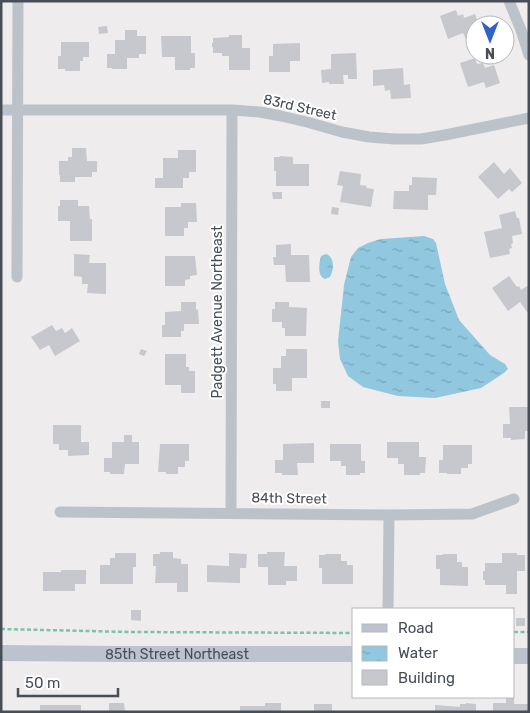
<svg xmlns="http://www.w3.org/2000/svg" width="530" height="713" viewBox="0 0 530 713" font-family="Rubik,sans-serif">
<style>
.water{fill:url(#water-ripples)}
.building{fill:#c7c8ce}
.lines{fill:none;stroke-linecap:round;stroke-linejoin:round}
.path{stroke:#7bc2a6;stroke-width:2.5;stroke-dasharray:4 2.5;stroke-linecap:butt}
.street{stroke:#bcc2ca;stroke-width:11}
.secondary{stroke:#bcc3ce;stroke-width:16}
.labels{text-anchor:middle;stroke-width:4;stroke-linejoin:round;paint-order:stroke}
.street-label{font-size:14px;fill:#474e57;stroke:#fff}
</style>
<defs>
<pattern id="water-ripples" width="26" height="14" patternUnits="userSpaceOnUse" patternTransform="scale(1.25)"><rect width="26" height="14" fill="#91c8e0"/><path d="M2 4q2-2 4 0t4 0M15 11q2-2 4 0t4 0" fill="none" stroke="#78a5b8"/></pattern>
</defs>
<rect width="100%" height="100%" fill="#eeecec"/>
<path class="water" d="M424 236 433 239 436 243 445 284 459 320 490 355 505 364 508 369 504 373 481 388 435 398 398 396 363 387 348 376 340 359 338 341 344 285 351 257 358 248 368 243 381 239Z
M326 254C335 257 334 270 330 277L325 279C317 276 319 264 321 256Z"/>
<path class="building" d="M456 10 458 16 463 14 464 18 475 14 479 25H475V36L466 39 463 33 448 39 440 16Z
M107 26 108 33 99 34 98 27Z
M125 30H137V36H146V54H139V58H127V69H112V68H107V54H115V40H125Z
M229 35H242V48H250V70H229V56H222V53H213V47H212V43H213V38L229 37Z
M161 36H191V53H195V68H190V70H175V57H162Z
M61 42H89V57H83V61H80V71H65V69H58V56H61Z
M300 43V61H290V72H269V56H273V44Z
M356 53 357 79H348V75H343L344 84H329V82L322 83 321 70 331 69V54Z
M475 58 477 64 483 63 485 68 494 65 500 83 486 88 484 82 468 87 460 63Z
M403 68 404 85 410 84 411 98 391 99 390 90 385 91 384 85 373 86V70Z
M72 148H86L87 161H97V172H92V177H75V182H60V175H59V161H68V157H72Z
M178 150H196V172H189V178H183V188H155V178H163V158H178Z
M280 156 293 157V164H309V186H276V171H274V157H280Z
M494 162 504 174 510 168 522 183 512 192 509 189 498 199 478 177Z
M340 171 361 174 360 185 367 186 366 188 374 189 371 207 340 202 343 186 337 185Z
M412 177 437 178 436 195H428V210L393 209 394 191H409V185H412Z
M272 192H282V199H273Z
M60 200H78V206H89L90 219H92V241H70V221H58V206H60Z
M181 203H196L197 222H188V228H184V236H165V207H181Z
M332 207 339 208 338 215 331 214Z
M515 211 517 218H519L522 234 512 236 513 243 511 244 512 248 509 249 510 254 490 258 484 232 502 228 499 215Z
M291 244V255H309L310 282H286L285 265H274L273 257H276V245Z
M74 254 90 255 89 263H106V294L87 293 88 284H82V277L74 276Z
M165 256H195L197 275 190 276V279L185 280V286H165Z
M509 276 517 287 519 286 521 290 529 285V311L527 312 520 302 508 311 492 288Z
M181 302H196V310L198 309 199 324H184V331H181V337H162V325H165V312L181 311Z
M275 302H289V307L307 308 306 336H285V328H282V322H272V309H275Z
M52 325 56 331 62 328 65 333 72 328 80 341 55 356 49 345 40 350 31 337Z
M141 349 147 351 144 356 139 354Z
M286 349H307V378H292V391H276V384H273V368H281V356H286Z
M165 354H186V367H189V371H195V393H181V385H165Z
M321 401H330V408H321Z
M509 407H529V431H525V439L511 440V438H503V424H510Z
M53 425H81V442H89V455L68 456V450H59V444H53Z
M124 435H132V442H139V464H125L124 474H110V472H104V458H112V442H124Z
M387 442H419V457H426L425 473H420V475H404V464H398V458H387Z
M314 443V463H297L298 475H282V473H275V460H283V444Z
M160 444H189V461H185V467H178V474H166V472H158Z
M330 444H361V461H365V473H360V475H346V466H341V461H330Z
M443 445H472V464H468V468H461V474H447V473H439V460H443Z
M160 552H173V558L181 559V564H188V592H177V583H155L156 566H153V554H160Z
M267 552H285L284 566H297V581H286V585H268V567H258V554H267Z
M115 553H136V567H133V584H100V565H110V558H115Z
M229 553 247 554 246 568H240V583L207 582V565L229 566Z
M502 553H517V555H525V571H517V594H506V585H485V580H483V571H485V563H502Z
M325 554H341V561H347V565H353V584H322V568H319V555H325Z
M443 554H457V562H462V567H468V586L440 585V569H436V555H443Z
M61 570H86V584H75V591H43V572H61Z
M131 610H141V621L131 620Z
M516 618H525V626H516Z
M506 698H514V704H529V712H493V703H506Z
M109 703H124L125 712H109Z
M265 703H281V712H240V706H265Z
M466 703 476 704V712H435V705L460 707V704H466Z
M314 704H332V712H314Z
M40 705H81V712H40Z"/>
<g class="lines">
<path class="path" d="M1 629 130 632 354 633
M514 632H529"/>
<path class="street" d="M509 1 521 30 529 55
M1 110H232L260 112 281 116 307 122 342 132 369 137 395 139H421L445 135 529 118
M17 277 18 1
M60 512 389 515 472 514 514 499
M231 513 232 110
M388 609 389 515"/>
<g class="secondary">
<path id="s1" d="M1 653 117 654H354"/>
<path d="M514 656H529"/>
</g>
</g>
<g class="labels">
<g class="street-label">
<text transform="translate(300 107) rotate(13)" y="5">83rd Street</text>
<text transform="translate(217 312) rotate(-90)" y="5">Padgett Avenue Northeast</text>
<text transform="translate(289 498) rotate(1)" y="5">84th Street</text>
<text dy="5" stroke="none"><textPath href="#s1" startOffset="176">85th Street Northeast</textPath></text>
</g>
</g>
<rect width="530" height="713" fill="none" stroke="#474e57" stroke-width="5"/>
<rect x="352" y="608" width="162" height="90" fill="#ffffff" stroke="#b5b8bc"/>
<rect x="362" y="624" width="25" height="8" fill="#bcc3ce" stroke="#b5b8bc"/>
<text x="398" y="633" font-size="15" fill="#474e57">Road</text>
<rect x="362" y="646" width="25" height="15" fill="url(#water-ripples)" stroke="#b5b8bc"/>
<text x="398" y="658" font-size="15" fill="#474e57">Water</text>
<rect x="362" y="670" width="25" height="15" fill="#c7c8ce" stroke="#b5b8bc"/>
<text x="398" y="683" font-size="15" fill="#474e57">Building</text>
<g transform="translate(490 40) rotate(180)"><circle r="24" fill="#ffffff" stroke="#b5b8bc"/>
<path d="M0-4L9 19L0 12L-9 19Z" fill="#2e62c7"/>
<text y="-8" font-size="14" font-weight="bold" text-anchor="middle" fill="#474e57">N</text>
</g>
<path d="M18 688v8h100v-8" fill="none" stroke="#474e57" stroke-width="2.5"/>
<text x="25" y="688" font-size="15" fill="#474e57" stroke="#ffffff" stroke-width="4" paint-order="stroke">50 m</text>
</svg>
